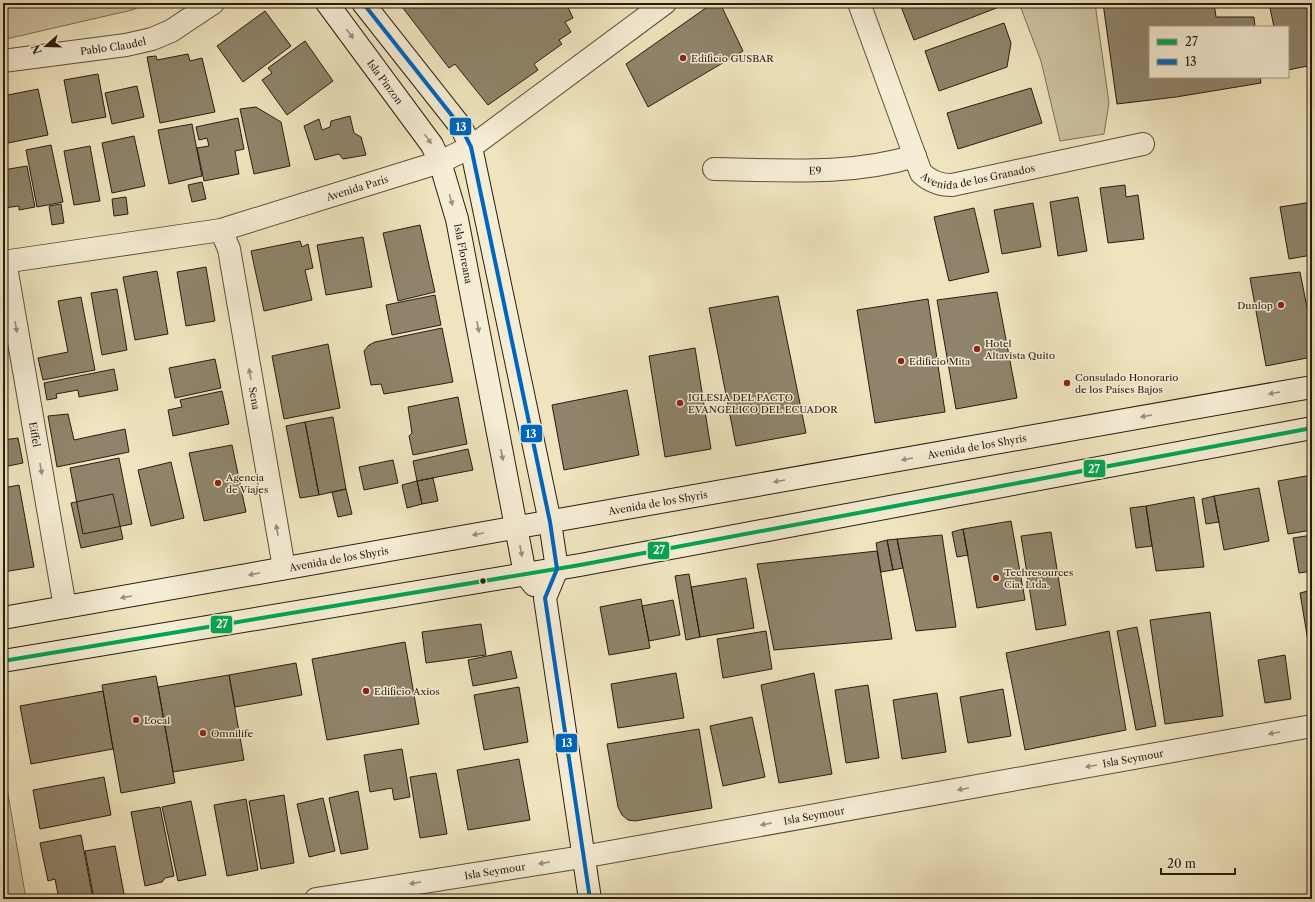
<svg xmlns="http://www.w3.org/2000/svg" width="1315" height="902" viewBox="0 0 1315 902" font-family="'Libre Caslon Text',serif">
<style>
.green{fill:#cdc2a1;stroke:#7a7059}
.building{fill:#8f846b;stroke:#281d11}
.lines{fill:none;stroke-linecap:round;stroke-linejoin:round}
.street-casing{stroke:#5a4f3c;stroke-width:24}
.secondary-casing{stroke:#281d11;stroke-width:24}
.street{stroke:#f5edd5;stroke-width:22}
.secondary{stroke:#f5edd5;stroke-width:22}
.bus-1-casing{stroke:#f5edd5;stroke-width:7}
.bus-2-casing{stroke:#f5edd5;stroke-width:7}
.bus-1{stroke:#00a651;stroke-width:4}
.bus-2{stroke:#0065bd;stroke-width:4}
.oneway{fill:#998f7d}
.poi-dot{fill:#8f2418;stroke:#f5edd5;stroke-width:1.5}
.bus-dot{fill:#281d11;stroke:#f5edd5;stroke-width:1.5}
.labels{text-anchor:middle;stroke-width:3;stroke-linejoin:round;paint-order:stroke}
.street-label{font-size:10px;fill:#281d11;stroke:#f5edd5}
.poi-label{font-size:10px;fill:#281d11;stroke:#f5edd5;text-anchor:start}
.line-badge{stroke:#f5edd5;stroke-width:1.5}
.badge-label{font-size:11px;text-anchor:middle;font-weight:bold;fill:#fff}
</style>
<rect width="100%" height="100%" fill="#efe4be"/>
<filter id="stains"><feTurbulence type="fractalNoise" baseFrequency=".005" numOctaves="4"/><feColorMatrix values="0 0 0 0 .2 0 0 0 0 .09 0 0 0 0 .02 0 0 0 .5 -.17"/></filter>
<radialGradient id="worn" r=".72"><stop offset=".6" stop-color="#630" stop-opacity="0"/><stop offset="1" stop-color="#630" stop-opacity=".3"/></radialGradient>
<path class="green" d="M3 3H148L132 10 6 39 3 25Z
M1019 3H1095L1109 103 1104 134 1060 141 1041 61Z
M3 765 26 899H3Z"/>
<path class="building" d="M399 3H566L573 18 565 22 571 32 559 40 562 44 534 64 538 70 488 105 455 64 449 68Z
M713 3H720L743 51 648 107 626 64Z
M1003 3 1004 5 914 40 900 4Z
M1103 3H1214L1216 17H1254L1255 27H1150V77H1260L1261 83 1176 97 1117 104Z
M1269 3H1312V65L1288 70V27H1274Z
M265 11 291 46 243 82 217 46Z
M1004 23 1011 43 1007 67 939 91 925 51Z
M305 41 333 81 287 115 262 80 272 73 268 68Z
M188 54 190 61 202 58 215 112 160 123 147 57 156 56 157 60Z
M98 74 106 117 72 123 64 80Z
M137 86 144 117 112 124 105 93Z
M1031 88 1042 123 958 149 947 113Z
M38 89 48 135 3 144V96Z
M256 107 281 122 290 166 254 174 240 109Z
M350 116 354 133 361 137 366 155 343 159 339 154 315 160 304 126 319 119 322 130 330 127 331 121Z
M238 118 244 149 235 151 239 174 204 181 197 148 209 146 207 138 199 140 196 127Z
M192 124 202 176 169 184 158 130Z
M134 136 145 186 112 193 102 143Z
M51 145 63 202 37 207 26 150Z
M90 146 100 201 74 205 64 151Z
M27 166 35 207 19 210V206L4 208 3 170Z
M202 182 206 199 192 202 188 185Z
M1125 185 1126 197 1138 195 1144 239 1108 243 1100 188Z
M126 197 128 214 114 216 112 199Z
M1078 197 1087 251 1058 256 1050 202Z
M1312 202V255L1289 259 1280 207Z
M1033 203 1041 247 1002 254 994 210Z
M61 204 64 223 52 225 49 206Z
M974 208 989 272 949 281 934 217Z
M420 225 435 292 398 301 383 233Z
M363 237 372 287 326 295 317 245Z
M300 241 302 247 308 244 313 268 305 270 312 300 264 311 251 251Z
M206 267 215 321 186 326 177 272Z
M157 271 168 334 135 340 123 277Z
M1300 272 1312 333V357L1266 366 1250 278Z
M117 289 127 350 102 355 91 293Z
M997 292 1017 398 956 409 937 300Z
M435 295 441 325 392 335 386 305Z
M778 296 806 433 736 446 709 308Z
M81 297 95 370 43 380 38 358 68 352 58 301Z
M928 299 945 412 875 423 857 310Z
M442 328 453 382 384 394 381 384 371 385 364 351 369 345 375 342Z
M328 344 340 408 284 419 272 356Z
M695 348 711 449 665 457 649 356Z
M215 359 221 388 175 398 169 368Z
M114 369 118 390 79 397 78 390 56 394 57 398 47 400 44 383Z
M627 390 639 455 564 470 552 405Z
M222 391 229 424 173 436 168 410 182 407 180 400Z
M458 397 467 444 413 455 409 436 412 433 408 407Z
M68 414 74 440 125 429 129 452 57 467 48 416Z
M333 417 346 489 319 495 305 422Z
M305 422 319 495 300 498 286 426Z
M18 438 23 463 3 467V440Z
M232 445 246 512 204 521 189 453Z
M468 449 473 470 417 481 413 461Z
M119 458 132 524 83 534 70 468Z
M393 460 398 483 364 490 359 467Z
M171 462 184 518 151 526 138 470Z
M1312 475V530L1288 534 1278 481Z
M433 478 438 501 422 504 417 481Z
M417 481 422 504 407 508 402 485Z
M19 485 34 567 3 572V488Z
M1259 488 1269 541 1224 550 1214 496Z
M346 489 352 514 338 517 332 492Z
M113 494 123 539 81 548 71 503Z
M1214 496 1219 522 1206 524 1202 499Z
M1194 497 1204 567 1156 571 1146 506Z
M1146 506 1152 546 1136 548 1130 508Z
M1011 521 1025 600 977 608 963 529Z
M963 529 968 555 957 557 952 532Z
M1051 532 1066 625 1036 630 1021 536Z
M942 535 956 627 916 631 897 539Z
M1312 535V571L1299 573 1293 538Z
M897 539 903 568 893 570 887 540Z
M887 540 893 570 881 572 876 543Z
M877 551 892 639 774 650 757 564Z
M689 574 700 637 686 640 675 576Z
M746 578 754 628 700 637 691 587Z
M1312 590V665L1300 593Z
M641 599 650 648 609 655 600 607Z
M673 600 680 635 649 641 642 606Z
M1210 612 1223 716 1165 724 1150 620Z
M481 624 486 655 426 663 422 632Z
M1137 627 1156 726 1136 730 1117 631Z
M766 631 772 669 723 678 717 639Z
M1109 631 1126 730 1025 750 1006 653Z
M405 642 419 724 327 740 312 659Z
M511 651 517 678 473 686 468 660Z
M1285 655 1291 699 1265 703 1258 660Z
M296 663 302 695 235 707 229 675Z
M676 673 684 718 618 728 611 684Z
M814 673 832 774 779 783 761 685Z
M229 675 244 760 173 772 158 687Z
M156 676 175 783 121 793 102 685Z
M868 685 879 758 846 763 835 690Z
M519 687 528 742 484 750 474 695Z
M1003 689 1011 736 968 743 960 697Z
M103 691 113 749 31 764 20 706Z
M937 693 946 752 902 759 893 700Z
M752 717 765 777 723 786 710 726Z
M699 729 712 808 635 821 628 820 622 815 618 807 607 744Z
M402 749 410 797 394 800 392 788 370 792 364 755Z
M519 759 530 820 468 830 457 770Z
M436 773 447 834 420 838 410 777Z
M104 777 111 815 40 829 33 790Z
M358 791 368 849 341 854 329 798Z
M284 795 294 863 261 869 249 801Z
M323 798 335 851 309 857 297 804Z
M246 799 258 870 227 876 214 805Z
M191 801 206 875 178 881 162 807Z
M160 807 174 876 165 878 162 882 145 886 131 812Z
M81 835 93 899H59L55 879 48 881 40 843Z
M115 846 124 894 94 899 85 851Z
M542 895 543 899H522Z"/>
<g class="lines">
<g class="street-casing">
<g id="street">
<path id="s1" d="M859 3 921 173C931 182 940 185 952 185L1143 144"/>
<path id="s2" d="M3 61 126 45 152 39 171 31 213 3"/>
<path id="s3" d="M714 169C781 170 850 176 915 156"/>
<path id="s4" d="M221 230 229 249 284 568"/>
<path id="s5" d="M5 261 65 607"/>
<path id="s6" d="M3 262 221 230 440 162 471 147 665 3"/>
<path id="s7" d="M316 899 582 857 1312 726"/>
</g>
</g>
<g class="secondary-casing">
<g id="secondary">
<path id="s8" d="M327 3 432 145 440 162 457 219 525 574 534 585"/>
<path d="M363 3 461 127 471 147 550 522 557 569 545 598 590 899"/>
<path id="s9" d="M3 618 1312 387"/>
<path d="M3 661 580 565 1312 428"/>
</g>
</g>
<use href="#street" class="street"/>
<use href="#secondary" class="secondary"/>
<g class="bus-1-casing">
<path id="bus-1" d="M3 661 580 565 1312 428"/>
</g>
<g class="bus-2-casing">
<path id="bus-2" d="M363 3 461 127 471 147 550 522 557 569 545 598 590 899"/>
</g>
<use href="#bus-1" class="bus-1"/>
<use href="#bus-2" class="bus-2"/>
</g>
<defs><path id="oneway-solid" d="M-6-.8H1V-3.2L6.5 0L1 3.2V.8H-6Z"/></defs>
<g class="oneway">
<use href="#oneway-solid" transform="translate(350 34) rotate(53)"/>
<use href="#oneway-solid" transform="translate(428 139) rotate(54)"/>
<use href="#oneway-solid" transform="translate(451 200) rotate(74)"/>
<use href="#oneway-solid" transform="translate(16 327) rotate(80)"/>
<use href="#oneway-solid" transform="translate(478 327) rotate(79)"/>
<use href="#oneway-solid" transform="translate(250 374) rotate(-100)"/>
<use href="#oneway-solid" transform="translate(1274 393) rotate(170)"/>
<use href="#oneway-solid" transform="translate(1146 416) rotate(170)"/>
<use href="#oneway-solid" transform="translate(502 455) rotate(79)"/>
<use href="#oneway-solid" transform="translate(907 459) rotate(170)"/>
<use href="#oneway-solid" transform="translate(41 469) rotate(80)"/>
<use href="#oneway-solid" transform="translate(779 481) rotate(170)"/>
<use href="#oneway-solid" transform="translate(277 530) rotate(-100)"/>
<use href="#oneway-solid" transform="translate(478 534) rotate(170)"/>
<use href="#oneway-solid" transform="translate(521 551) rotate(79)"/>
<use href="#oneway-solid" transform="translate(254 574) rotate(170)"/>
<use href="#oneway-solid" transform="translate(126 597) rotate(170)"/>
<use href="#oneway-solid" transform="translate(1274 733) rotate(170)"/>
<use href="#oneway-solid" transform="translate(1091 766) rotate(170)"/>
<use href="#oneway-solid" transform="translate(963 789) rotate(170)"/>
<use href="#oneway-solid" transform="translate(766 824) rotate(170)"/>
<use href="#oneway-solid" transform="translate(544 863) rotate(171)"/>
<use href="#oneway-solid" transform="translate(415 883) rotate(171)"/>
</g>
<g class="poi-dot">
<circle cx="683" cy="58" r="4"/>
<circle cx="1281" cy="305" r="4"/>
<circle cx="977" cy="349" r="4"/>
<circle cx="901" cy="361" r="4"/>
<circle cx="1067" cy="383" r="4"/>
<circle cx="680" cy="403" r="4"/>
<circle cx="218" cy="483" r="4"/>
<circle cx="996" cy="578" r="4"/>
<circle cx="366" cy="691" r="4"/>
<circle cx="136" cy="720" r="4"/>
<circle cx="203" cy="733" r="4"/>
</g>
<circle class="bus-dot" cx="483" cy="581" r="3.5"/>
<g class="labels">
<g class="street-label">
<text dy="4" stroke="none"><textPath href="#s2" startOffset="111">Pablo Claudel</textPath></text>
<text dy="4" stroke="none"><textPath href="#s8" startOffset="98">Isla Pinzon</textPath></text>
<text dy="4" stroke="none"><textPath href="#s1" startOffset="241">Avenida de los Granados</textPath></text>
<text dy="4" stroke="none"><textPath href="#s3" startOffset="101">E9</textPath></text>
<text dy="4" stroke="none"><textPath href="#s6" startOffset="363">Avenida París</textPath></text>
<text dy="4" stroke="none"><textPath href="#s8" startOffset="290">Isla Floreana</textPath></text>
<text dy="4" stroke="none"><textPath href="#s4" startOffset="172">Sena</textPath></text>
<text dy="4" stroke="none"><textPath href="#s5" startOffset="176">Eiffel</textPath></text>
<text dy="4" stroke="none"><textPath href="#s9" startOffset="989">Avenida de los Shyris</textPath></text>
<text dy="4" stroke="none"><textPath href="#s9" startOffset="665">Avenida de los Shyris</textPath></text>
<text dy="4" stroke="none"><textPath href="#s9" startOffset="341">Avenida de los Shyris</textPath></text>
<text dy="4" stroke="none"><textPath href="#s7" startOffset="829">Isla Seymour</textPath></text>
<text dy="4" stroke="none"><textPath href="#s7" startOffset="505">Isla Seymour</textPath></text>
<text dy="4" stroke="none"><textPath href="#s7" startOffset="181">Isla Seymour</textPath></text>
</g>
<g class="poi-label">
<text x="691" y="62">Edificio GUSBAR</text>
<text x="1273" y="309" text-anchor="end">Dunlop</text>
<text x="985" y="347">Hotel<tspan x="985" dy="12">Altavista Quito</tspan></text>
<text x="909" y="365">Edificio Mita</text>
<text x="1075" y="381">Consulado Honorario<tspan x="1075" dy="12">de los Países Bajos</tspan></text>
<text x="688" y="401">IGLESIA DEL PACTO<tspan x="688" dy="12">EVANGELICO DEL ECUADOR</tspan></text>
<text x="226" y="481">Agencia<tspan x="226" dy="12">de Viajes</tspan></text>
<text x="1004" y="576">Techresources<tspan x="1004" dy="12">Cia. Ltda.</tspan></text>
<text x="374" y="695">Edificio Axios</text>
<text x="144" y="724">Local</text>
<text x="211" y="737">Omnilife</text>
</g>
</g>
<g class="line-badge">
<rect x="449" y="117" width="23" height="19" rx="4" fill="#0065bd"/>
<rect x="520" y="424" width="23" height="19" rx="4" fill="#0065bd"/>
<rect x="1083" y="459" width="23" height="19" rx="4" fill="#00a651"/>
<rect x="647" y="541" width="23" height="19" rx="4" fill="#00a651"/>
<rect x="210" y="615" width="23" height="19" rx="4" fill="#00a651"/>
<rect x="555" y="733" width="23" height="20" rx="4" fill="#0065bd"/>
</g>
<g class="badge-label">
<text x="461" y="131">13</text>
<text x="531" y="438">13</text>
<text x="1094" y="473">27</text>
<text x="659" y="554">27</text>
<text x="222" y="628">27</text>
<text x="567" y="747">13</text>
</g>
<rect width="1315" height="902" fill="none" stroke="#efe4be" stroke-width="16"/>
<rect x="4" y="4" width="1307" height="894" fill="none" stroke="#281d11" stroke-width="2"/>
<rect x="8" y="8" width="1299" height="886" fill="none" stroke="#281d11"/>
<rect x="1149" y="26" width="140" height="52" fill="#f5edd5" stroke="#a39a87"/>
<rect x="1157" y="39" width="20" height="6" fill="#00a651" stroke="#a39a87"/>
<text x="1185" y="46" font-size="12" fill="#281d11">27</text>
<rect x="1157" y="59" width="20" height="6" fill="#0065bd" stroke="#a39a87"/>
<text x="1185" y="66" font-size="12" fill="#281d11">13</text>
<g transform="translate(46 46) rotate(250)" stroke="#f5edd5" stroke-width="3" paint-order="stroke">
<path d="M0-3L7 15L0 10L-7 15Z" fill="#281d11"/>
<text y="-6" font-size="11" font-weight="bold" text-anchor="middle" fill="#281d11">N</text>
</g>
<path d="M1161 868v6h74v-6" fill="none" stroke="#281d11" stroke-width="2"/>
<text x="1167" y="868" font-size="12" fill="#281d11" stroke="#f5edd5" stroke-width="3" paint-order="stroke">20 m</text>
<rect width="100%" height="100%" filter="url(#stains)"/>
<rect width="100%" height="100%" fill="url(#worn)"/>
</svg>
